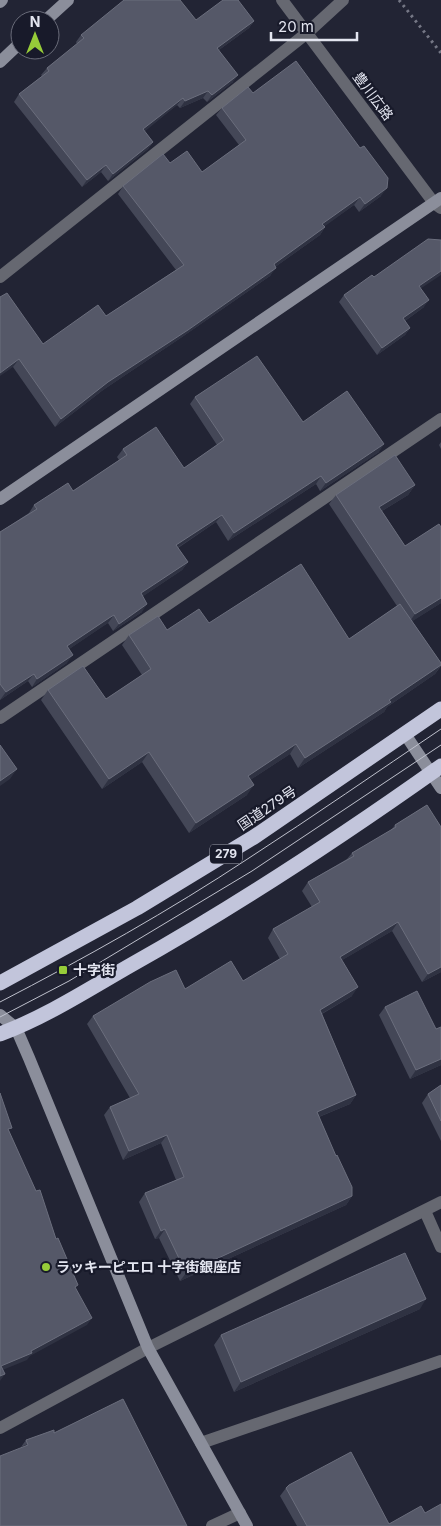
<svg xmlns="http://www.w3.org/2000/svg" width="441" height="1526" viewBox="0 0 441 1526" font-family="Inter,'Noto Sans JP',sans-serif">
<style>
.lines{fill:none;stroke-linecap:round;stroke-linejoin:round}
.path{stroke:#757785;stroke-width:3;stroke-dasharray:2.5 4;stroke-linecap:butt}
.street{stroke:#666871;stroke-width:12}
.secondary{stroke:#8b8e9b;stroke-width:12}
.highway{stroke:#c2c5db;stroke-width:15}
.tram{stroke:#bec0cc;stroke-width:1}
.wall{fill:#444757}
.shaded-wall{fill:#2f3242}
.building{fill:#555868;stroke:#6b6e7d}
.poi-dot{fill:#97cc39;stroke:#181a2a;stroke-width:2}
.labels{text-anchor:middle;stroke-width:4.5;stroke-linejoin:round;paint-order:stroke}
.shield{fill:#181a2a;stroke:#a6a8b5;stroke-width:1}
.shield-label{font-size:12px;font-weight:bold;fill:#e3e5f0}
.street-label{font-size:14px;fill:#e3e5f0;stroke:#181a2a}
.poi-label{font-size:14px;font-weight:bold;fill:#e3e5f0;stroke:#181a2a;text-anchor:start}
</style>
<rect width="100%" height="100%" fill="#222434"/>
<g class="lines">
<path class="path" d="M399 0 441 53"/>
<path class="street" d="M282 0 434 203 441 208
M0 277 307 33 343 0
M0 718 441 419
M425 1211 441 1247
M0 1428 148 1348 441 1202
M201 1443 441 1361
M212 1526 240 1513"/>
<path class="secondary" d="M0 2 2 0
M46 20 68 0
M0 62 20 43
M0 499 441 198
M405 734 441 788
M0 1015 16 1028 29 1058 148 1348 247 1526"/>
<path class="highway" d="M0 983 137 908 254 837 441 709
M0 1034C46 1017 89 989 131 965 238 905 341 837 441 766"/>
<path class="tram" d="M0 1002C85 958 169 911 249 858 314 816 377 772 441 729
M0 1017 69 981 252 871 441 745"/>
</g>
<path class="wall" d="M196 20 254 21 249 28 219 50 233 82 207 102 203 98 180 108 177 105 144 131 153 142 148 149 108 181 101 172 82 187 14 102 19 94 42 76 41 75 47 68 77 44 76 42 81 35Z
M253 93 381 196 359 212 354 205 324 226 325 227 320 235 275 267 270 276 182 337 103 390 55 427 13 367 0 297 43 344 106 316 176 270 118 194 123 186 170 163 202 172 239 145 216 115 222 108Z
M374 277 421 289 424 307 405 321 410 328 405 335 377 355 339 302 344 295Z
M195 397 303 422 379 452 320 491 316 484 228 541 216 522 178 548 188 562 182 570 143 596 142 612 113 631 108 623 103 626 69 649 67 663 32 687 28 681 0 700V532L29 513 34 505 73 491 119 460 117 457 123 449 184 468 217 445 190 404Z
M441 442V449L439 445Z
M415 485 408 495 382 511 405 546 441 527V603L412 621 441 663V666L435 674 387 707 384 712 298 768 290 754 250 780 247 795 189 833 142 762 102 789 41 700 48 690 106 699 142 675 122 645 129 635 167 630 209 623 349 639 397 606 329 504 336 495Z
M427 805 441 972 422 982 392 931 342 960 352 996 322 1014 356 1095 350 1104 319 1117 352 1196 346 1205 180 1281 159 1238 155 1239 139 1202 145 1193 176 1180 161 1143 123 1160 104 1115 110 1107 130 1098 87 1024 93 1016 185 989 243 981 280 959 268 938 273 929 312 907 302 891 308 882 347 859 352 853 391 830 395 825Z
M385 1007 436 1029 441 1065 410 1079 379 1015Z
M441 1085V1141L422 1103 428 1094Z
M420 1309 234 1392 214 1345 221 1335Z
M54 1433 21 1447 26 1440Z
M286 1488 389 1524 425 1513 441 1526H297L280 1496Z"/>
<path class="shaded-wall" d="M254 21 249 28 212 55 217 48Z
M238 75 233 82 207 102 212 95Z
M208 91 203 98 180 108 185 101Z
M183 98 177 105 138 137 143 129Z
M153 142 148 149 108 181 113 174Z
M106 165 101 172 82 187 87 180Z
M387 188 381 196 359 212 365 204Z
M360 197 354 205 317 232 322 224Z
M325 227 320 235 268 272 274 264Z
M276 268 270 276 182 337 103 390 55 427 61 419 108 382Z
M441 271V275L414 293 419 286Z
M429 300 424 307 398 326 403 318Z
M410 328 405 335 377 355 382 348Z
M19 359 13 367 0 376V373Z
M384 444 379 452 320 491 326 483Z
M321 476 316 484 228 541 234 533Z
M415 485 408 495 372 517 379 507Z
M222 515 216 522 171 552 176 545Z
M188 562 182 570 136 601 141 593Z
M441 598V603L408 624 415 614Z
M147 604 142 612 113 631 119 624Z
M114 615 108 623 62 654 67 646Z
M73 655 67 663 32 687 37 679Z
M441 665 435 674 387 707 384 712 298 768 305 758Z
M34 674 28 681 0 700 6 692Z
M296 744 290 754 241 786 248 776Z
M149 752 142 762 102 789 109 779Z
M17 769 10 779 0 786V781Z
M254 785 247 795 189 833 196 823Z
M398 922 392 931 334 965 340 957Z
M441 967V972L422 982 428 974Z
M358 987 352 996 314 1018 320 1010Z
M441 1059V1065L410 1079 416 1070Z
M356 1095 350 1104 311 1120 317 1112Z
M167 1135 161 1143 123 1160 129 1151Z
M352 1196 346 1205 180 1281 186 1273Z
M165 1229 159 1238 155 1239 161 1231Z
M426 1299 420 1309 234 1392 241 1382Z
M92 1318 87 1325 30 1356 27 1360 0 1371 1 1366 31 1351Z
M5 1374 0 1381V1376Z"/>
<path class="building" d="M124 0H180L196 20 223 0H238L254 21 217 48 238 75 212 95 208 91 185 101 183 98 143 129 153 142 113 174 106 165 87 180 19 94 49 71 47 68 84 38 81 35Z
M296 61 360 148 364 146 388 178 387 188 365 204 360 197 322 224 325 227 274 264 276 268 188 330 108 382 61 419 19 359 0 373V297L7 293 43 344 98 305 106 316 184 265 123 186 163 154 170 163 187 151 202 172 246 140 222 108 248 87 253 93Z
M428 239 441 240V271L419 286 429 300 403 318 410 328 382 348 344 295 372 275 374 277Z
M257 356 303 422 347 391 384 444 326 483 321 476 234 533 222 515 176 545 188 562 141 593 147 604 119 624 114 615 109 618 67 646 73 655 37 679 34 674 6 692 0 684V532L37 509 34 505 68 483 73 491 127 455 123 449 156 427 184 468 224 440 195 397Z
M395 455 415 485 379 507 405 546 439 524 441 527V598L415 614 336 495Z
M301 564 349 639 400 604 441 663V665L389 700 391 702 305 758 296 744 248 776 254 785 196 823 149 752 109 779 48 690 83 666 106 699 151 669 129 635 158 616 167 630 199 609 209 623Z
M0 745 17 769 0 781Z
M427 805 441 827V967L428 974 398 922 340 957 358 987 320 1010 356 1095 317 1112 336 1156 337 1155 352 1187V1196L186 1273 165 1229 161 1231 145 1193 184 1177 167 1135 129 1151 110 1107 139 1094 93 1016 150 982 176 970 185 989 231 961 243 981 288 954 273 929 320 902 308 882 354 856 352 853 396 827 395 825Z
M417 991 436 1029 441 1027V1059L416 1070 385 1007Z
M441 1085V1121L428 1094Z
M0 1093 12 1128 8 1129 36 1191 40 1190 56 1239 58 1238 78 1285 75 1287 92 1318 31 1351 32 1353 1 1366 5 1374 0 1376Z
M405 1253 426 1299 241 1382 221 1335Z
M123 1399 187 1526H0V1456L28 1445 26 1440 54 1430V1433Z
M351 1452 389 1524 421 1506 425 1513 441 1504V1526H307L286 1488 289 1485Z"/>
<g class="poi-dot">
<rect x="58" y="965" width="10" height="10" rx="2.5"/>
<circle cx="46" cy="1267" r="5"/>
</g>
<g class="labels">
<rect class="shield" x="210" y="844.5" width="32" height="19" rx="4"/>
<g class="shield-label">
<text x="226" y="858">279</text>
</g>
<g class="street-label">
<text transform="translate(373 96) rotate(53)" y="5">豊川広路</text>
<text transform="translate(267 808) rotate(-34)" y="5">国道279号</text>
</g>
<g class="poi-label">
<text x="73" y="975">十字街</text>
<text x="56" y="1272">ラッキーピエロ 十字街銀座店</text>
</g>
</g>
<g transform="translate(35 35)"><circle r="24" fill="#181a2a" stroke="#696b79"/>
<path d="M0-4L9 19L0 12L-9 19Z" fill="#97cc39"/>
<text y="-8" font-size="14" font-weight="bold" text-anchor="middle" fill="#e3e5f0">N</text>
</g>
<path d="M271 32v8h86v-8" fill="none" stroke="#e3e5f0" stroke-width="2.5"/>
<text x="278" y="32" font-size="15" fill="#e3e5f0" stroke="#181a2a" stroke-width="4" paint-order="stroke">20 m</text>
</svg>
